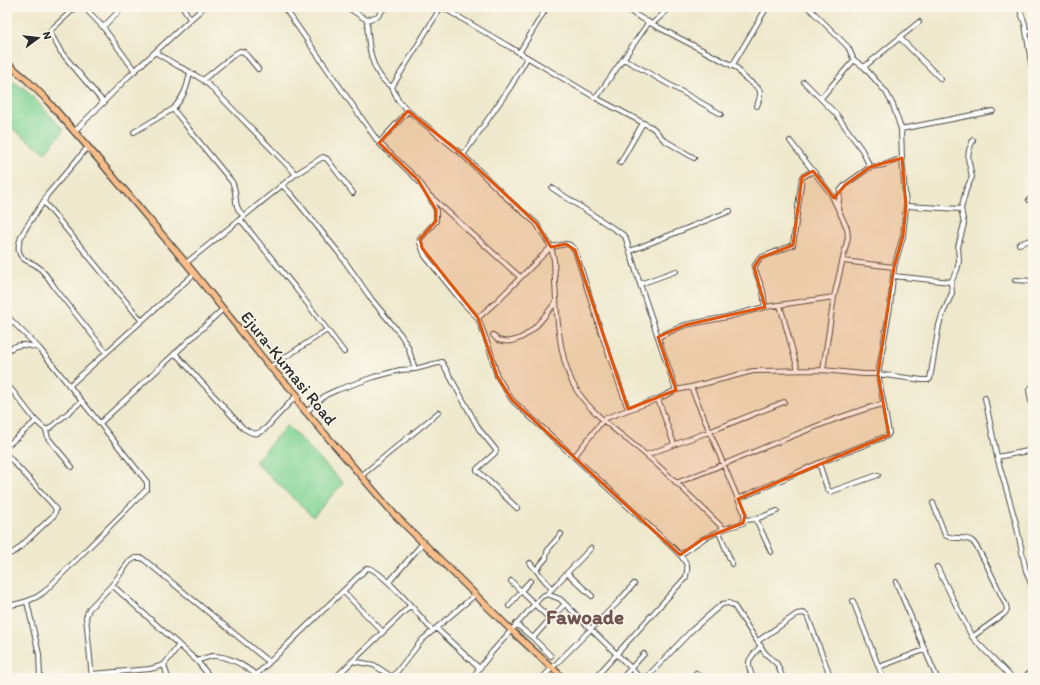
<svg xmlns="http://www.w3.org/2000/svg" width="1040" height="685" viewBox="0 0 1040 685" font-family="Itim,sans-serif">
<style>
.green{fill:#82d495;stroke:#568060}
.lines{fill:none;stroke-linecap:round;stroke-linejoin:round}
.minor-casing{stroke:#484743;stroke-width:6}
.major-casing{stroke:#484743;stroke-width:8}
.minor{stroke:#fff;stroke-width:4}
.major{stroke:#f8bd88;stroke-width:5.5}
.marked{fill:#df570e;fill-opacity:0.2;stroke:#df570e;stroke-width:3;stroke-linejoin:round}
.labels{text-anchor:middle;stroke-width:3;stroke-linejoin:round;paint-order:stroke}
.street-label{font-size:17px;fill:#2b2b2b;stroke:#fbf7ec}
.district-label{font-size:21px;font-weight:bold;fill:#6f5450;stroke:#fbf7ec}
</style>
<rect width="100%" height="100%" fill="#fbf7ec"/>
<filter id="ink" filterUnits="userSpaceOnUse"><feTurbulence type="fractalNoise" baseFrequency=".025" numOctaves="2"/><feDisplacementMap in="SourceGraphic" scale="8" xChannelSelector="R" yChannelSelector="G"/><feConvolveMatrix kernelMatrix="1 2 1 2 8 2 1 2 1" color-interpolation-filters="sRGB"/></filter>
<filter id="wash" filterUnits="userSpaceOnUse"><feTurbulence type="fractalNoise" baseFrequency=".012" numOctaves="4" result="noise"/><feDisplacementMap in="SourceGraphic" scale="16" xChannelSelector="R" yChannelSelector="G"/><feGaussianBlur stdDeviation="0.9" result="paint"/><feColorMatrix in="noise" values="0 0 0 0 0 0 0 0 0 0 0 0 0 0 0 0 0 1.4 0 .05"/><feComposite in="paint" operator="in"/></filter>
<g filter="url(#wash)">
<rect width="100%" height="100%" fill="#eee8cc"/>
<path class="green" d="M7 78 25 89 64 130 45 152 7 125Z
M287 425 343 483 313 517 255 462Z"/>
</g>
<g filter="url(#ink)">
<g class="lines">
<g class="minor-casing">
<path id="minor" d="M76 7 53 28 50 31 51 34 61 52 104 103
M84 7 103 27 135 71
M183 7 190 19
M284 7 379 143 418 180 428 194 436 210V221L420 239V243L425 256 464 304 478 318
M347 7 367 20 378 16 385 7
M442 7 596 98 653 128 664 140 694 158
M626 7 634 14 652 24 737 68C740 72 742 76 745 78 759 89 764 87 757 106
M1019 7 1025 24 1033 76
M7 10 9 7
M367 20C368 43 370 74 392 87
M652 24 662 15 669 7
M103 27 123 7
M1026 32 1033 30
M900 38 941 79
M155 52 178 66 190 72
M519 53 547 7
M624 59 721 114
M732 66 767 7
M864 67 919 22
M203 80 235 54 240 51 244 52 258 69
M804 82 836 114 862 150 870 167
M596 98 649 22
M821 98 854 60
M408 111 463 155 510 201 536 223 551 247 554 260C556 297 556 348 572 382 587 412 621 434 645 454 673 478 698 504 724 529
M901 129 993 111
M74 132 128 77 204 7
M134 132 173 109
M790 141 831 194 838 209
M379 143 408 111 398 100 392 87 441 7
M88 147 47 195C41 211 5 244 24 259 28 262 33 263 37 266 45 272 50 280 55 288L106 352
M463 155 511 86 527 58
M620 163 643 123
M282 185 291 194 339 253 372 300 401 335 408 347 415 369
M552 188 625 236 640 284 676 390
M430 196 520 277
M1029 200 1033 199
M44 202 141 320
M906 206 961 209
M244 216C231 205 239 195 232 182L192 133 173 109C184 96 187 89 190 72L203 80 211 87 296 174
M240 219 297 290 344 352
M1019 244 1033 239
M630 251 730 211
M843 261 894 267
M186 263 296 174 323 157 327 159 353 193
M893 276 951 282
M1015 280 1033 281
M640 284 676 271
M780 305 798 370
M765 307 763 291 754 267 760 258 793 245 802 177 813 171
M7 316 39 348 147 482V489L44 592C33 601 21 603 7 606
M493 335 498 340C502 341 507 342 511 341 531 338 544 316 556 302
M658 337 685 325 727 317 765 307 834 297
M7 351C17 343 26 344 38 348
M175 353 243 428C253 434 255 436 265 429L297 395
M270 367 327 330
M823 370 834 297 848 237 847 228 838 209 840 191 845 185 870 167 884 165 902 158
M7 384 36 421
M69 386 194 274
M1033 386 1029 390 1033 412
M985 398 997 457 1016 523 1026 571 1033 589
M658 399 674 444
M306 412 326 395 337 390 374 377 400 370 415 369 442 362 479 429 496 450 495 453 477 469V470L517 508
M100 423 223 309
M46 430 48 438 72 467
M7 446 36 421 46 430 50 428 82 401
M7 455 54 506 56 510 54 515 17 550 12 553 7 554
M646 455 711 431 784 402
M574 457 603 420 606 418 658 399 676 390 691 387 753 371 823 370 863 374H878L922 380H928L930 379 939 325 943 313 949 300 952 293 951 282 957 270 959 261 958 247 964 224 961 209 966 190 972 177 968 158 969 150 973 140
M997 457 1033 450
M819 463 827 488 830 492 878 475
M361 476 439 412
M676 483C708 471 739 458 770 445 808 430 844 414 883 404
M738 499 819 463 887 436 889 433 878 374 890 307 894 267 903 236 906 206 902 158 901 129 893 105 886 92 864 67 854 60 848 47 808 7
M933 503 945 535C954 541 963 535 972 541 980 547 1000 594 1006 605L1007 610 1004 614 972 637
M756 519 771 552
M745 520 756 519 777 511
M719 532 732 564
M680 555 703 539 724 529 743 523C747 515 741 506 738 499L691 387
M530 563 552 589
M937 567 972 637 1012 678
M536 570 546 558 547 552 550 547 561 534
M567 573 592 596
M511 581 521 591 530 581
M389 582 423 543
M896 582 937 678
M112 585 197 661 211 678
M343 591 383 632
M547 594 591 548
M853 601 883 678
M27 602 39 654 40 678
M509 606 521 591 550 619 533 638 516 624
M550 619 565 604
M436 628 479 668
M533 638 551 656
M758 641 797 614 803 613 807 615 831 678
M197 661C202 659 207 657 212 656 230 655 247 668 261 678
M352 661 374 665 392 677
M164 665 168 678
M879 667 924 650
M92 674 150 669 164 665 179 645
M256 675 367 568C381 568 422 619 433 631
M92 678 86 617 89 609 112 585 129 562 135 558H142L269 662
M335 678 410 606
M392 678 422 640 475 595
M472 678 492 652 541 597 547 594 560 599 631 668 640 678
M542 678 618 602 634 584
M595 678 686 577C686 574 688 570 687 567 687 558 665 541 658 534L512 400 497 376 490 350 478 318 498 300 551 247 566 244 570 245 575 250 601 332 628 409
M622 678 644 654
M646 678 692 630 722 604 729 603 734 606 765 653 777 664 783 678
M692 678 696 673 701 678
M753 678C745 661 749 659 761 646
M1023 678 1033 671"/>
</g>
<g class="major-casing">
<path id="major" d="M7 63 26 79 45 98 88 147 186 263 270 367 297 395 298 402 306 412 394 514 511 630 563 678"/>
</g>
<use href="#minor" class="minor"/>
<use href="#major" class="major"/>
</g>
</g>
<path class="marked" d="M408 111 463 155 536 223 551 247 566 244 575 250 628 409 676 390 658 337 685 325 765 307 754 267 760 258 793 245 802 177 813 171 834 198 845 185 870 167 902 158 906 206 903 236 894 267 878 374 889 435 738 499 745 516 743 523 703 539 680 555 512 400 497 376 478 318 422 248 420 239 436 221V210L418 180 379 143Z"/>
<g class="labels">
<g class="street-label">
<text transform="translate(289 368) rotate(51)" y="6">Ejura-Kumasi Road</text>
</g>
<g class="district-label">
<text x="585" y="624">Fawoade</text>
</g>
</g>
<rect width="1040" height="685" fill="none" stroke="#fbf7ec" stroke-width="24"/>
<g transform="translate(38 38) rotate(75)" stroke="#fbf7ec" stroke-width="3" paint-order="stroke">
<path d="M0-3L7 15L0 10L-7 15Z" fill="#2b2b2b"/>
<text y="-6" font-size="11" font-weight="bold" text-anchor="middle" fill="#2b2b2b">N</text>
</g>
</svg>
